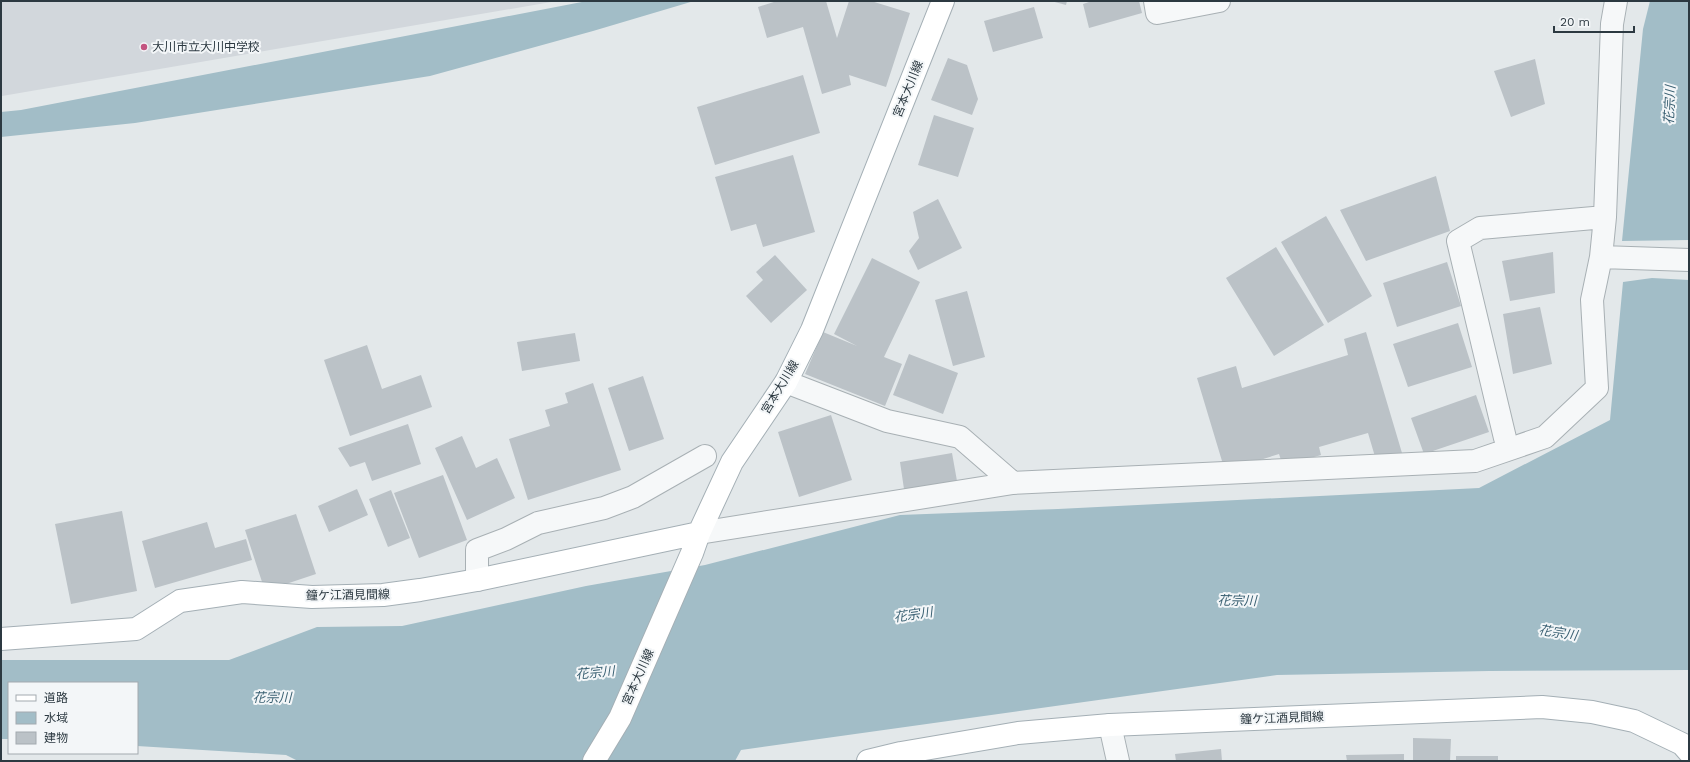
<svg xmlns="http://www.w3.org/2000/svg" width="1690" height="762" viewBox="0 0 1690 762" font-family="'Work Sans','Noto Sans JP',sans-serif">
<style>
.built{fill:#d2d7dc}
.water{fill:#a2bdc7}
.building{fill:#bbc2c7}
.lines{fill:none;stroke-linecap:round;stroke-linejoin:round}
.minor-casing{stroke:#a8b0b4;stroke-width:24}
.major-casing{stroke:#a4afb5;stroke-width:24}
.minor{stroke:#f6f8f9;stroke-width:22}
.major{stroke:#fff;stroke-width:22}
.poi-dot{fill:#c35480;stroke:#f3f6f8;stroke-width:1.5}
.labels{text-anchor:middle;stroke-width:4;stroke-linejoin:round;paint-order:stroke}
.poi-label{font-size:12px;fill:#2c3941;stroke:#f3f6f8;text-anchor:start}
.street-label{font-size:12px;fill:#2c3941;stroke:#f3f6f8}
.water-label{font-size:13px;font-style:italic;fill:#3a6072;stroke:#f3f6f8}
</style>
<rect width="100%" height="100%" fill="#e3e8ea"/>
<path class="built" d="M1 1H557L2 96Z"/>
<path class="water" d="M587 1H694L593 31 430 76 135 123 1 137V112L21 110Z
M1650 1H1689V240L1622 241 1643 29Z
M1652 278 1689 280V670L1489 671 1277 675 741 750 735 761H697L696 760 688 761H298L286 755 137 746V683H9V739H1V660H229L317 627 402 626 586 586 705 565 900 515 1058 509 1479 488 1610 420 1623 282Z"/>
<path class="building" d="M777 1H826L837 38 849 1H871L910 13 886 87 849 75 851 85 822 94 803 27 767 38 758 7Z
M1051 1H1067L1066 5Z
M1092 1H1139L1142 13 1089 28 1083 4Z
M1034 7 1043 38 993 52 984 21Z
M948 58 967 65 978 99 972 115 931 100Z
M1535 59 1545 104 1511 117 1494 71Z
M803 75 820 133 715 165 697 107Z
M934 115 974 128 958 177 918 165Z
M793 155 815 232 763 247 756 224 731 231 715 177Z
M1436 176 1450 231 1366 261 1340 210Z
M938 199 962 248 918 270 909 251 919 238 913 212Z
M1326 216 1372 296 1328 323 1281 242Z
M1276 247 1324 325 1274 356 1226 278Z
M1553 252 1555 293 1510 301 1502 261Z
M775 255 807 290 771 323 746 296 763 280 756 272Z
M872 258 920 282 884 357 902 364 885 406 805 374 823 332 857 346 834 334Z
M1447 262 1461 306 1397 327 1383 283Z
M967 291 985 357 953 366 935 300Z
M1540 307 1552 364 1513 374 1503 314Z
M1458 323 1472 367 1408 387 1393 344Z
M1366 332 1402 453 1376 460 1368 433 1319 447 1321 455 1283 466 1279 454 1225 471 1197 378 1236 366 1242 388 1348 355 1344 339Z
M575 333 580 361 522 371 517 342Z
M367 345 382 389 421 375 432 407 350 436 324 360Z
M909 354 958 373 943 414 893 395Z
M643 376 664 439 629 451 608 388Z
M593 383 621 470 528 500 509 439 550 426 545 410 568 403 565 393Z
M1476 395 1489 432 1424 454 1411 418Z
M831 415 852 480 799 497 778 432Z
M408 424 421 464 372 481 365 462 350 467 338 448Z
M462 436 476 468 497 458 515 498 467 520 435 448Z
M952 453 957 481 904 489 900 462Z
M443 475 467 540 419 558 394 493Z
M357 489 368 515 329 532 318 506Z
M391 490 410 538 388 547 369 499Z
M122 511 137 591 71 604 55 524Z
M296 514 316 574 265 591 245 530Z
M207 522 215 548 246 539 252 560 155 588 142 541Z
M1413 738 1451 739 1450 761H1413Z
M1221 749 1222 761H1176L1175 754Z
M1404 754V761H1347L1346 755Z
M1456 756H1498V761H1456Z"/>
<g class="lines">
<g class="minor-casing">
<path id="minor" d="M1155 1 1157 13 1219 1
M1601 257 1689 260
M786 382 887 421 960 437 1013 483 1475 461 1545 437 1597 388 1592 300 1601 257 1605 217 1612 24 1616 1
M1505 438 1458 241 1480 228 1605 217
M699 533 1013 483
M477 580V550L506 539 538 523 604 508 633 497 705 456
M1110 725 1118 761"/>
</g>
<g class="major-casing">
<path id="major" d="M1 639 136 629 180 601 242 592 312 597 383 595 420 590 477 580 699 533
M594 761 620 718 692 553 699 533 732 462 786 382 812 330 943 1
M868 761 901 753 1018 733 1110 725 1542 707 1592 712 1634 721 1682 744 1689 752"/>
</g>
<use href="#minor" class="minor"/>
<use href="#major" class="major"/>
</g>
<circle class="poi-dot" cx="144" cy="47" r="4"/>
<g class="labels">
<g class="poi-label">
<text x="152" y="51">大川市立大川中学校</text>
</g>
<g class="street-label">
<text transform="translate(908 89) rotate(-68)" y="4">宮本大川線</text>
<text transform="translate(780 387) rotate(-59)" y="4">宮本大川線</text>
<text transform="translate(348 595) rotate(-1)" y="4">鐘ケ江酒見間線</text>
<text transform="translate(638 677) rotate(-66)" y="4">宮本大川線</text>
<text transform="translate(1282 718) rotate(-2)" y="4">鐘ケ江酒見間線</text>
</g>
<g class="water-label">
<text transform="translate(1669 105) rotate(-87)" y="5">花宗川</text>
<text transform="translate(1237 600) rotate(1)" y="5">花宗川</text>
<text transform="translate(913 614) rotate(-8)" y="5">花宗川</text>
<text transform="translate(1558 632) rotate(9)" y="5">花宗川</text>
<text transform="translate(595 672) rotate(-5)" y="5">花宗川</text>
<text x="272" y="702">花宗川</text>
</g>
</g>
<rect width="1690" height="762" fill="none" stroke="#2c3941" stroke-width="4"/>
<rect x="8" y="682" width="130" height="72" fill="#f3f6f8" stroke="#a3aaaf"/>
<rect x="16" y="695" width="20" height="6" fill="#ffffff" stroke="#a3aaaf"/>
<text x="44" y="702" font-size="12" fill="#2c3941">道路</text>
<rect x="16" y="712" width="20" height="12" fill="#a2bdc7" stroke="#a3aaaf"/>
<text x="44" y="722" font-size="12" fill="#2c3941">水域</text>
<rect x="16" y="732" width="20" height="12" fill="#bbc2c7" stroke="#a3aaaf"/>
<text x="44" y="742" font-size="12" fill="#2c3941">建物</text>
<path d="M1554 26v6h80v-6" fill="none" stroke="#2c3941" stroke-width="2"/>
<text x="1560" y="26" font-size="12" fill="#2c3941" stroke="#f3f6f8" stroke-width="3" paint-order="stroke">20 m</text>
</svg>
